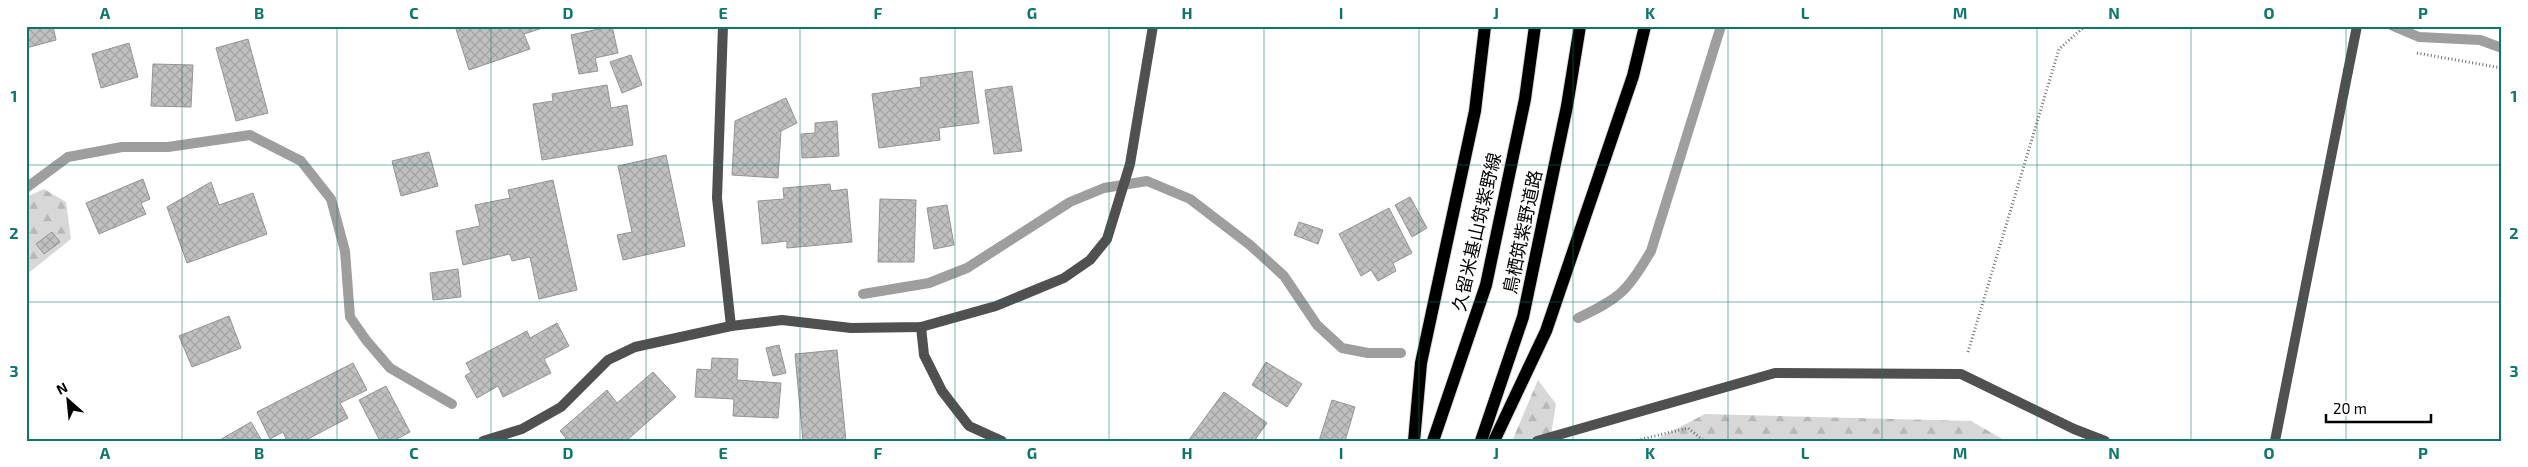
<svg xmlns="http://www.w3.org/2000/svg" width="2528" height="467" viewBox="0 0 2528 467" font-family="'Exo 2','Noto Sans JP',sans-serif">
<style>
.forest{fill:url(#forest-firs)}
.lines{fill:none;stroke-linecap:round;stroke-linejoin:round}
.stream{stroke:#9e9e9e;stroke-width:10}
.building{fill:url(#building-cross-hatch);stroke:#949494}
.primary-casing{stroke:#dbdbdb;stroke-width:14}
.path{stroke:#727272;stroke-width:3;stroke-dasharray:1 2.5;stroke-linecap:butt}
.minor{stroke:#505050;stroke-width:10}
.tertiary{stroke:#505050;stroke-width:10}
.primary{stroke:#000;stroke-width:12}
.tertiary-bridge{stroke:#505050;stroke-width:10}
.grid{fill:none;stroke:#0f766e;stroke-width:1;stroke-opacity:0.55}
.labels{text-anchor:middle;stroke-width:4;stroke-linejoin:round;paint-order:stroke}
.street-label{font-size:18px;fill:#000;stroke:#fff}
.neatline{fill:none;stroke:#0f766e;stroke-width:2}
.grid-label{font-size:16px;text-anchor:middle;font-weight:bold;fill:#0f766e}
</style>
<defs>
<pattern id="forest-firs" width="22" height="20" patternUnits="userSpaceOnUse" patternTransform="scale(1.25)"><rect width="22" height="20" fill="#d7d7d7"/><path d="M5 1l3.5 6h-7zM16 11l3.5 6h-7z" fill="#b7b7b7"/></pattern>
<pattern id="building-cross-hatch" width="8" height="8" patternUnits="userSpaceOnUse" patternTransform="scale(1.25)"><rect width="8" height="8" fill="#c0c0c0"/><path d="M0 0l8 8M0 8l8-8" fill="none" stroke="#a3a3a3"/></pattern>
</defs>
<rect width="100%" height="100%" fill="#fff"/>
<path class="forest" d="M44 189 66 202 71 239 26 275V197Z
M1538 380 1556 404 1550 441H1512Z
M1705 414 1971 421 2006 441H1653Z"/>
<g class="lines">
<path class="stream" d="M2393 26 2419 37 2480 40 2502 48
M26 188 68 157 122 147H168L250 135 301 161 331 199 345 251 350 317 366 340 390 368 452 404
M863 294 929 283 967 268 1070 202 1104 188 1147 181 1190 199 1250 245 1284 276 1317 325 1342 348 1368 353H1401
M1578 318C1620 298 1627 292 1651 251L1721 26"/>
</g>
<path class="building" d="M26 26H53L56 40 26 48Z
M455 26H546V27L524 34 530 49 469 70Z
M612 26 618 53 595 58 598 71 579 74 571 35Z
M248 39 268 113 236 121 216 48Z
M129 43 138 77 101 88 92 54Z
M631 55 642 85 622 93 610 62Z
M153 64 193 65 191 107 151 106Z
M972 71 979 123 939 128 940 140 879 148 872 94 921 87 920 78Z
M607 85 611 108 627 105 633 145 542 160 533 104 553 101 552 94Z
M1012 86 1022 151 994 154 985 90Z
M786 98 797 123 781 131 778 178 732 175 735 121Z
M837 121 839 156 802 158 801 134 815 133V123Z
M429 152 438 186 401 196 392 161Z
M666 155 685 246 623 260 617 235 632 232 618 166Z
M143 179 150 199 141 203 146 214 99 234 86 203Z
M553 180 577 290 539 299 530 257 512 261 510 254 463 265 456 231 480 226 475 205 510 198 508 190Z
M211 182 219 205 253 193 267 234 187 263 167 207Z
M830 184 831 191 847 189 852 242 787 248V241L762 244 758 201 784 199 783 188Z
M1410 197 1427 228 1412 237 1395 205Z
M880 199 916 200 914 262H878Z
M947 205 954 245 934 249 927 208Z
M1389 208 1412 253 1393 263 1396 271 1378 281 1371 270 1361 276 1339 234Z
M1299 222 1323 230 1318 244 1294 235Z
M52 232 60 242 44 254 36 244Z
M458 269 461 297 433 300 430 273Z
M229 316 241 348 192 367 179 336Z
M557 323 569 346 544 359 551 373 503 397 498 386 477 398 465 376 471 372 466 363 527 331 530 338Z
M779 345 786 373 773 376 766 348Z
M837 350 846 441H803L795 354Z
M712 358 738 359 737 380 781 383 778 418 733 416 734 399 695 397 697 369 711 370Z
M1266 362 1302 384 1287 407 1252 385Z
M353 363 367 390 340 403 348 418 304 441H287L283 432 270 439 257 412Z
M653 372 676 397 626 441H563L566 438 560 431 607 390 617 403Z
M386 386 410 432 393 441H380L359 400Z
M1224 392 1267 423 1254 441H1188Z
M1332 400 1355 407 1345 441H1319Z
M251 422 262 441H218Z"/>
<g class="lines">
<g class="primary-casing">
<path id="primary" d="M1414 441 1421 363 1475 111 1485 26
M1433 441 1486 285 1525 99 1535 26
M1481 441 1523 317 1567 106 1580 26
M1494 441 1546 331 1633 76 1645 26"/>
</g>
<path class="path" d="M2417 53 2502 68
M1968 352 2059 49 2085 26
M1634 441 1688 428 1704 441"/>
<path class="minor" d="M921 327 924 355 942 391 969 426 1002 441
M483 441 522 429 561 407 608 360 635 347 731 326 717 198 723 26
M1537 441 1775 373 1961 374 2074 429 2105 441"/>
<path class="tertiary" d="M731 326 782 320 851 328 921 327 996 306 1064 278 1090 260 1107 239 1130 164 1153 26
M2275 441 2348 71"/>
<use href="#primary" class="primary"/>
<path class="tertiary-bridge" d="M2348 71 2357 26"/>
</g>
<path class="grid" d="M182 26V441M337 26V441M491 26V441M646 26V441M800 26V441M955 26V441M1109 26V441M1264 26V441M1419 26V441M1573 26V441M1728 26V441M1882 26V441M2037 26V441M2191 26V441M2346 26V441M26 165H2502M26 302H2502"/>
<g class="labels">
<g class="street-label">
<text transform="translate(1477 232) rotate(-77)" y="6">久留米基山筑紫野線</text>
<text transform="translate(1523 232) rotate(-78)" y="6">鳥栖筑紫野道路</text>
</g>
</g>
<rect width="2528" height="467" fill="none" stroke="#ffffff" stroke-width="55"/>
<g transform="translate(68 400) rotate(333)" stroke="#ffffff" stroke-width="4" paint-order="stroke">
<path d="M0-4L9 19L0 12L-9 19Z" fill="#000000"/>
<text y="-8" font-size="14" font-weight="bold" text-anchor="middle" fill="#000000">N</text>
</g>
<path d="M2326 414v8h105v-8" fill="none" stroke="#000000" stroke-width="2.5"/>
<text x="2333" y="414" font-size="15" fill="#000000" stroke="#ffffff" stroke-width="4" paint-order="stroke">20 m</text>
<rect x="28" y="28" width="2472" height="412" class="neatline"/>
<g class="grid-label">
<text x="105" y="19">A</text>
<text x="259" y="19">B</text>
<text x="414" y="19">C</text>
<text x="568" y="19">D</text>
<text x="723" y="19">E</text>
<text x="878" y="19">F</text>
<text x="1032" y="19">G</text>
<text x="1187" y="19">H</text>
<text x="1341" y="19">I</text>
<text x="1496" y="19">J</text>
<text x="1650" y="19">K</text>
<text x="1805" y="19">L</text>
<text x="1960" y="19">M</text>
<text x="2114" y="19">N</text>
<text x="2269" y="19">O</text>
<text x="2423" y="19">P</text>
<text x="14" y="102">1</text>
<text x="2514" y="102">1</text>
<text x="14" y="239">2</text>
<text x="2514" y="239">2</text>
<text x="14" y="377">3</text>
<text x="2514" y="377">3</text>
<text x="105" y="459">A</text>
<text x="259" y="459">B</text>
<text x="414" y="459">C</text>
<text x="568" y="459">D</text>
<text x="723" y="459">E</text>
<text x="878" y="459">F</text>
<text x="1032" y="459">G</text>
<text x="1187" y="459">H</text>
<text x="1341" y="459">I</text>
<text x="1496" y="459">J</text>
<text x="1650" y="459">K</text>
<text x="1805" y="459">L</text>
<text x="1960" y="459">M</text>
<text x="2114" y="459">N</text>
<text x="2269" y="459">O</text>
<text x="2423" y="459">P</text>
</g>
</svg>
